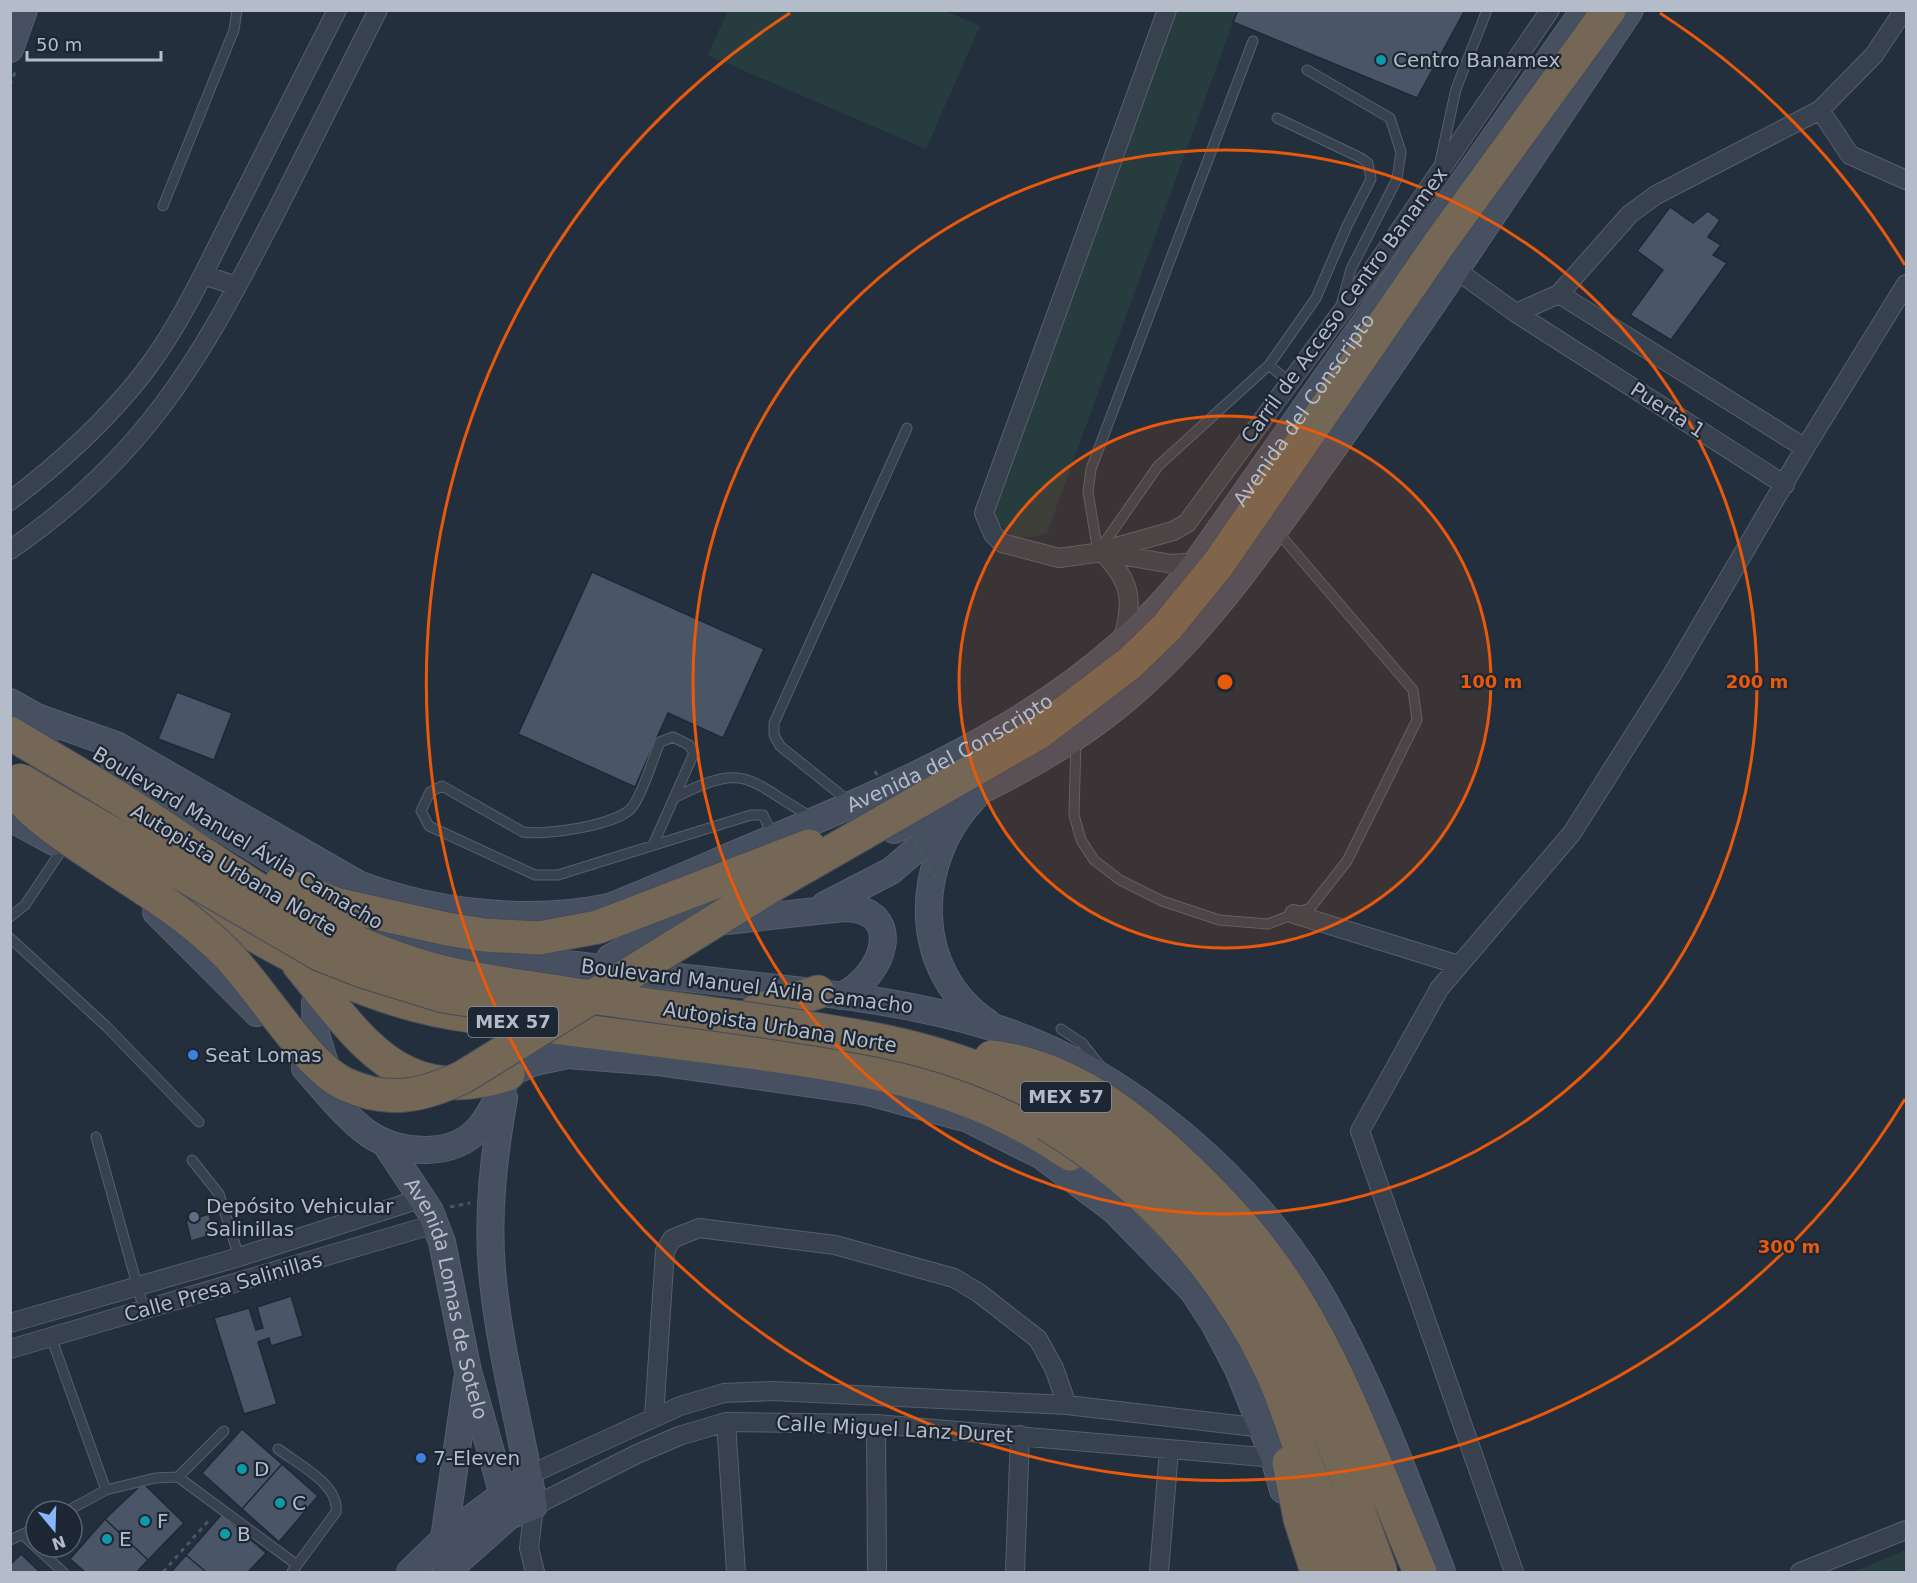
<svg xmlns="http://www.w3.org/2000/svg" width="1917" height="1583" viewBox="0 0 1917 1583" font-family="'DejaVu Sans',sans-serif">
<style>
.green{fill:#263c3f}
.building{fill:#4a5667;stroke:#1f2835;stroke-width:1.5}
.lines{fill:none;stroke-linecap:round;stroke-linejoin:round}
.lane-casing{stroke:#565f6c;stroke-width:11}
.street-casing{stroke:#565f6c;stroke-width:20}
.secondary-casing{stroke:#565f6c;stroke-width:28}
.highway-casing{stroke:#434c59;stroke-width:35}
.path{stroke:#44595c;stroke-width:3;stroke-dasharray:4.5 4.5;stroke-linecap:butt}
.lane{stroke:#38414e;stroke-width:9}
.street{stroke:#38414e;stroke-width:18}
.secondary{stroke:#465061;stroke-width:26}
.highway{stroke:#746755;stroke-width:33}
.highway-bridge-casing{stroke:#434c59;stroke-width:35;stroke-linecap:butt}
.path-bridge{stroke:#44595c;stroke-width:3;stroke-dasharray:4.5 4.5;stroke-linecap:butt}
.highway-bridge{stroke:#746755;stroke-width:33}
.ring{fill:none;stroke:#e8590c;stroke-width:3}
.culture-dot{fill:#0f9aa8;stroke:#1d2633;stroke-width:2}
.shop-dot{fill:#3f7fe0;stroke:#1d2633;stroke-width:2}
.service-dot{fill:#5c6f8a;stroke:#1d2633;stroke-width:2}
.labels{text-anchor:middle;stroke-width:4.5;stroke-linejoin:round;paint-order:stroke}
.shield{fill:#1d2633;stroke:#878f9c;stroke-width:1.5}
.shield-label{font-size:18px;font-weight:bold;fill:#b4bcc9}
.poi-label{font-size:20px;fill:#b4bcc9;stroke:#1d2633;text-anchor:start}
.street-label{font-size:20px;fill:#b4bcc9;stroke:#1d2633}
.centre{fill:#e8590c;stroke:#1d2633;stroke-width:3}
.ring-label{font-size:18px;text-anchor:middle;font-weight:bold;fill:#e8590c;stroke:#1d2633;stroke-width:4.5;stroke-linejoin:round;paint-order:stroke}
</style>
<rect width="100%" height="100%" fill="#242f3e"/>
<path class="green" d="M728 10 945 11 980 26 926 149 708 55Z
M1170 11H1237L1047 533C1013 544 1006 535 989 507Z
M1906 1550V1572H1853Z"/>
<path class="building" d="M1238 10H1465L1417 98 1233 22Z
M1670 207 1693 223 1708 211 1720 220 1708 237 1721 245 1713 255 1727 263 1671 340 1630 315 1663 270 1637 251Z
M592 572 764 649 723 738 668 713 635 787 518 734Z
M177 692 232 713 214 760 158 739Z
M209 1214 215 1234 191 1241 186 1221Z
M291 1296 303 1336 271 1346 269 1338 258 1342 277 1404 244 1414 214 1318 249 1308 256 1330 263 1328 257 1307Z
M242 1429 282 1464 242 1509 202 1473Z
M282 1464 318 1496 279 1542 242 1509Z
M143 1483 184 1523 148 1560 105 1519Z
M222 1514 266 1553 248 1572H206L186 1555Z
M105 1519 148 1560 137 1572H85L70 1559Z
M21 1554 40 1572H10V1565Z
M186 1555 206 1572H171Z"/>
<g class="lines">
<g class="lane-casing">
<path id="lane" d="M1253 41 1091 469 1088 492 1098 552 1158 466 1269 365 1316 298 1347 226 1371 179 1368 163 1361 158 1277 118
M1307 70 1390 118 1401 152 1397 179 1351 269 1342 302
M1440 162 1456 89 1487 10
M163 206 234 30 237 10
M1269 365 1290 383
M1076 740 1074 815 1081 840 1094 860 1120 880 1162 901 1219 920 1268 924 1310 908 1347 861 1417 720 1413 690 1276 530
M674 798C748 759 748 782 812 817
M851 803 780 746 774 735V723L907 428
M653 845 694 753 689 745 673 737 660 742C651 763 645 788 633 806 621 825 544 836 523 832L442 786 430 792 421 811 429 826 535 875H558L751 815H763L773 836
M10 917 25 905 63 848
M10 938 107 1027 199 1122
M1061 1029 1082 1043 1101 1067
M96 1137 144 1310
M192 1160 219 1194 239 1257
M51 1337 106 1490 67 1511
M278 1449C298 1464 340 1485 336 1512L297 1565
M178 1477 224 1431
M106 1490 155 1478 178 1477 297 1565 292 1572
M23 1535 63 1572
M10 1540 36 1528"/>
</g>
<g class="street-casing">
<path id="street" d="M1167 10 984 513 993 534 1002 543 1059 558 1102 552 1172 564 1197 562
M1820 110 1850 155 1906 180
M1448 264 1516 313 1785 485
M203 275 237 286
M1559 294 1630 214 1656 195 1820 110 1874 55 1904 10
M1516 313 1559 294 1805 448
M10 501C59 464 104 423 142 375 180 326 206 268 234 213 268 146 302 78 337 10
M1109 549 1173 531 1187 523 1376 265 1550 10
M10 550C68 510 120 462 162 406 207 347 241 279 275 214 309 146 344 78 378 10
M1102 552C1132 582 1134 601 1122 642
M1294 914 1459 965
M10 1323 239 1257 423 1198
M10 1349 435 1224
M654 1417 665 1251 672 1239 699 1228 835 1245 954 1278 979 1293 1038 1339 1054 1368 1067 1405
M726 1422 736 1572
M876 1424 877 1572
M529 1475 680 1406 724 1393 773 1391 1067 1405 1263 1428
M535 1572 529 1548 534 1506 637 1454 679 1436 726 1422 876 1424 1274 1458
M1015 1572 1020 1435
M1159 1572 1169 1450
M1514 1572 1360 1131 1439 989 1572 833 1673 673 1805 448 1906 284
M1800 1572 1906 1530"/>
</g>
<g class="secondary-casing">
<g id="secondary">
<path d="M10 49 24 10"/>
<path d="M10 702 54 727"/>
<path id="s1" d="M39 718 116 745 358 884C435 913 529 924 609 907 665 885 720 860 776 837 933 771 1092 701 1197 562L1584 10"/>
<path d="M114 762 315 886"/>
<path d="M974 798C913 861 910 971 988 1023"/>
<path d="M10 818 54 842"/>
<path d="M894 830C972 796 1049 761 1116 707 1206 635 1272 534 1339 440 1438 298 1534 154 1630 10"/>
<path d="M825 905 891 871 948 822"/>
<path d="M156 912 257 1013"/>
<path d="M717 922 844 908C907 909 884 977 841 996"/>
<path d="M382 927C433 948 488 954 542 961 605 969 668 976 731 983 819 992 907 1001 992 1027 1125 1067 1259 1184 1326 1304 1373 1388 1408 1482 1442 1572"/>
<path d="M610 958 663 928 728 899"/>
<path d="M315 1003 316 1034 328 1073"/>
<path d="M305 1068C325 1090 345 1117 369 1134 400 1155 455 1158 480 1127 495 1108 505 1083 514 1061"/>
<path d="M508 1074 535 1062 568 1055 657 1062 868 1092 968 1119 1042 1156 1114 1210 1193 1291 1215 1325 1238 1369 1274 1458 1283 1490"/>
<path id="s2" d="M385 1143 430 1211 442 1242 468 1371 509 1516"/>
<path d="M444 1539 467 1380"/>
<path d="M410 1572 444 1539 517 1484"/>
<path d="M446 1572 509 1516 534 1506C521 1427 499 1350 492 1271 487 1212 494 1155 504 1098"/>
</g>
</g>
<g class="highway-casing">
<path id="highway" d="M187 895C275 949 366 1003 471 1016
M299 965C360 1038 399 1109 508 1074
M756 1011 818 992
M528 1024C594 1032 660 1041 726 1049 850 1065 964 1081 1070 1154"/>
</g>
<path class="path" d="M10 85 16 70
M450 1207 470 1203
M163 1572 211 1518"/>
<use href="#lane" class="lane"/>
<use href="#street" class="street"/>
<use href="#secondary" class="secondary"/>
<use href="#highway" class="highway"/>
<g class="highway-bridge-casing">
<path id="highway-bridge" d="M10 733C59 763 110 791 157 823 240 879 324 938 421 966 467 980 516 985 564 993 663 1008 764 1019 862 1037 1057 1071 1203 1183 1295 1357 1330 1422 1355 1503 1381 1572
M20 780 321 955 362 971 443 996 546 1012
M10 786C34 818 69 839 102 861 145 889 189 916 226 953 259 986 307 1067 345 1084 388 1104 423 1096 463 1077L773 885 1038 733 1130 663 1167 627 1219 563 1439 244 1609 10
M281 883 335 904 447 929 484 935 539 938 598 927 809 846
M991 1057C1056 1064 1115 1103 1162 1145 1203 1182 1241 1220 1273 1265 1337 1354 1377 1472 1420 1572
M1046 1124C1143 1182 1221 1266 1270 1368 1282 1393 1290 1419 1299 1445 1315 1487 1331 1530 1347 1572
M1289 1463 1300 1519 1317 1572"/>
</g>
<path class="path-bridge" d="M875 771 886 790
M911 835 940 885"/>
<use href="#highway-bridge" class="highway-bridge"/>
</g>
<circle cx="1225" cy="682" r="266" fill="#e8590c" fill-opacity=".12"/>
<g class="ring">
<circle cx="1225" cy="682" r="266"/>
<circle cx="1225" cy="682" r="532"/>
<path d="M1905 1099A798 798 0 1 1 790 13M1660 13A798 798 0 0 1 1905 265"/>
</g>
<g class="culture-dot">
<circle cx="1381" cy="60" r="6"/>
<circle cx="242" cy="1469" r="6"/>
<circle cx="280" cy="1503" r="6"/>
<circle cx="145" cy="1521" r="6"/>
<circle cx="225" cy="1534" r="6"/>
<circle cx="107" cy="1539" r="6"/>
</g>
<g class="shop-dot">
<circle cx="193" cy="1055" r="6"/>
<circle cx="421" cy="1458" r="6"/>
</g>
<circle class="service-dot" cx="194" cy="1217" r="6"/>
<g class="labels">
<g class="shield">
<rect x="468" y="1007" width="90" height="30" rx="4.5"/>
<rect x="1021" y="1082" width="90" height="30" rx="4.5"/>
</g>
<g class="shield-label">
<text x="513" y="1028">MEX 57</text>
<text x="1066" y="1103">MEX 57</text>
</g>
<g class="poi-label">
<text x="1393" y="67">Centro Banamex</text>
<text x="205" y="1062">Seat Lomas</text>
<text x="206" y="1213">Depósito Vehicular<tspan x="206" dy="23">Salinillas</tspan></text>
<text x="433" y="1465">7-Eleven</text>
<text x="254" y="1476">D</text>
<text x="292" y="1510">C</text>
<text x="157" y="1528">F</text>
<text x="237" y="1541">B</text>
<text x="119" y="1546">E</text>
</g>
<g class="street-label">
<text transform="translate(1344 305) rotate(-54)" y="7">Carril de Acceso Centro Banamex</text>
<text dy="7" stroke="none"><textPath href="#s1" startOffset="1492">Avenida del Conscripto</textPath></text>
<text transform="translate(1668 410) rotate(33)" y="7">Puerta 1</text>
<text dy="7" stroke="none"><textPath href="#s1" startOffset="990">Avenida del Conscripto</textPath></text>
<text transform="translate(238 838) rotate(31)" y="7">Boulevard Manuel Ávila Camacho</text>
<text transform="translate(234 870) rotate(31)" y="7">Autopista Urbana Norte</text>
<text transform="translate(747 986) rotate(7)" y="7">Boulevard Manuel Ávila Camacho</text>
<text transform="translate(780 1027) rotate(9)" y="7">Autopista Urbana Norte</text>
<text transform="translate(223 1287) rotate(-16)" y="7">Calle Presa Salinillas</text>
<text dy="7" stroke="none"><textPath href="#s2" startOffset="170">Avenida Lomas de Sotelo</textPath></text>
<text transform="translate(895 1429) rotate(3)" y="7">Calle Miguel Lanz Duret</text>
</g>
</g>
<circle cx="1225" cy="682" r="9" class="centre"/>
<g class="ring-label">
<text x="1491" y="688">100 m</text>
<text x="1757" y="688">200 m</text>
<text x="1789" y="1253">300 m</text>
</g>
<rect width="1917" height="1583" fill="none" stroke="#b4bcc9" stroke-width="24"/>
<g transform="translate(54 1529) rotate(161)"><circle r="28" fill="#1d2633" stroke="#59626f" stroke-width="1.5"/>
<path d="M0-4.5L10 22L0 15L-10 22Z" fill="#89b6f9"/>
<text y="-9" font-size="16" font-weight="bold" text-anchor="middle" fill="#b4bcc9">N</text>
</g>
<path d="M27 51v9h134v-9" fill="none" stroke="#b4bcc9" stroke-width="3"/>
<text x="36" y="51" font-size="18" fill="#b4bcc9" stroke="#1d2633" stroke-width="4.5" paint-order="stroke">50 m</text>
</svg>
